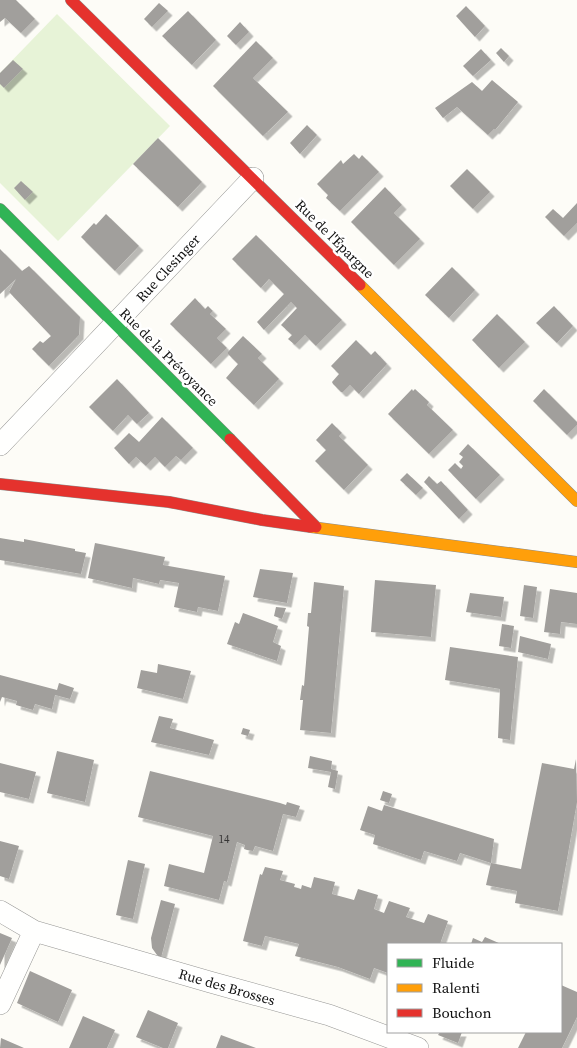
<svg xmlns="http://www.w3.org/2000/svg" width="577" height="1048" viewBox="0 0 577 1048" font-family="'Source Serif 4',serif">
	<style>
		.green { fill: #e7f3d7 }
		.building { fill: #a19f9c; filter: url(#shadow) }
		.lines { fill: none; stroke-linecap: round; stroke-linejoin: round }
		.street-casing { stroke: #979795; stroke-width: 22 }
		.fast-casing { stroke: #8e8d8b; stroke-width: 12 }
		.slow-casing { stroke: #8e8d8b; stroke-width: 12 }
		.jam-casing { stroke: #8e8d8b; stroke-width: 12 }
		.street { stroke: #fffffe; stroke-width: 21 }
		.fast { stroke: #30b455; stroke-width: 11 }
		.slow { stroke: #ff9f0a; stroke-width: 11 }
		.jam { stroke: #e5322d; stroke-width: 11 }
		.labels { text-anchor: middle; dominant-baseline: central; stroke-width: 5; stroke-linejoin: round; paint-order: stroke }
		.number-label { font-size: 11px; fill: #353434 }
		.street-label { font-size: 14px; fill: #111; stroke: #fff }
	</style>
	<defs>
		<filter id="shadow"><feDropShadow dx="4.5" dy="4.5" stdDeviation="0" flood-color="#0004"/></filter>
	</defs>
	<rect width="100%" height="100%" fill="#fdfcf7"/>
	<path class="green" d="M57 14 170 126 58 241 0 183V73Z"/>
	<path class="building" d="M0 0H16L35 19 21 33 5 18 0 22Z
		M159 3 168 11 152 27 144 19Z
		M466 6 485 26 475 37 456 16Z
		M188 11 216 40 192 65 162 36Z
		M240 22 249 32 236 45 227 36Z
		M256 41 273 58 253 78 288 112 263 136 213 86Z
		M501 48 509 56 504 62 496 53Z
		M481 49 491 60 473 76 463 66Z
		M13 60 23 69 4 88 0 84V73Z
		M492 80 518 102 495 130 494 129 488 135 457 107 443 118 435 108 472 82 482 91Z
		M307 125 317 135 300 154 290 143Z
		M158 138 202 182 178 207 133 164Z
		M354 154 359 159 362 155 379 172 340 211 326 198 328 195 317 184 341 160 343 164Z
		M467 169 490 192 473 209 450 186Z
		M21 181 33 192 25 200 14 188Z
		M385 187 402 205 394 213 420 239 394 265 351 222Z
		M577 203V223L564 236 545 217 553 209 563 218Z
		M106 214 139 246 115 271 81 237 94 223 96 225Z
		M256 235 342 320 316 346 305 335 295 345 288 339 292 335 281 325 297 308 291 302 264 330 257 322 284 294 269 279 261 288 232 259Z
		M0 249 22 271 29 266 80 317 79 335 49 366 32 349 40 341 43 343 51 336 9 292 16 279 0 294Z
		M452 267 475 290 449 318 425 295Z
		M195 298 205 309 208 306 213 311 210 314 226 329 217 338 227 348 211 364 170 324Z
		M554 306 573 326 557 343 536 323Z
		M497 314 525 342 499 368 472 340Z
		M243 336 262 354 258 358 279 379 254 405 226 378 238 364 227 353Z
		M356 340 371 355 375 351 387 364 359 394 350 385 343 392H341L333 384 332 382 339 374 331 366Z
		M117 379 149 413 137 424 128 415 113 431 89 407Z
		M412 389 413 391 415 389 429 402 427 405 453 430 429 454 388 414Z
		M544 389 577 422V425L567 435 533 401Z
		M162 417 193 448 181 460 176 456 165 467 155 457 146 466 136 457 129 464 114 448 129 433 139 442Z
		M332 423 342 433 339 436 368 465 344 490 315 461 326 450 316 440Z
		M468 444 500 475 476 499 448 470 455 463 461 469 463 466 459 462 463 457 459 454Z
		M407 473 423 488 416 495 400 480Z
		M429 476 437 484 441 481 468 510 459 519 424 482Z
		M0 538 24 542V539L75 549V551L86 553 81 574 0 560Z
		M95 543 165 557 163 565 225 576 218 611 198 607 197 612 174 607 179 583 160 580 159 584 133 578 132 588 88 578Z
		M260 569 293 573 287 603 253 597Z
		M375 580 436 585 431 637 371 632Z
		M314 582 344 586 331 733 300 730 303 700H300L302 685 304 686 309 627 307 626 308 613H311Z
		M524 585 537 587 533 618 520 616Z
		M550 589 577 593V624L561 622 560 634 544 632Z
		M470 593 504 597 501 617 466 612Z
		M276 607 286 608 282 619 274 616Z
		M243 613 278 626 273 642 281 646 277 661 227 644 235 622 239 624Z
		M502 624 514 626 511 648 499 646Z
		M520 636 551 644 548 659 518 652Z
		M450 647 518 657 510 740 498 738 500 689 445 680Z
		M158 664 191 671 183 699 137 688 141 670 157 673Z
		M0 675 57 690 59 683 74 688 70 699 55 695 52 709 35 704 33 710 16 705 17 701 2 697 0 702Z
		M159 716 173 719 170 728 214 740 209 755 151 742Z
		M243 728 250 730 248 736 241 734Z
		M57 751 94 760 85 802 47 793Z
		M310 756 332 761 331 769 338 771 335 789 328 787 331 772 308 768Z
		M576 759 577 802 558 911 515 903 517 891 486 885 491 863 521 869 542 763 574 769Z
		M0 763 36 772 29 799 0 792Z
		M150 771 280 803 286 805 287 802 300 806 296 817 283 814 273 851 255 846 253 851 247 850 244 849 245 845 237 842 227 882 224 881 219 900 164 886 169 864 204 873 213 836 138 817Z
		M383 791 392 794 389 803 380 800Z
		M384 805 494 839 491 863 460 853 457 861 424 851 421 860 373 844 375 835 360 830 368 806 382 811Z
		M0 841 19 846 9 879 0 876Z
		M128 860 145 864 133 919 116 915Z
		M265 867 283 871 280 880 295 884 294 887 301 889 302 885 311 888 314 877 335 882 332 894 354 900 358 889 378 895 374 909 384 913 389 901 410 908 406 917 424 923 428 914 448 921 440 944H388V973L374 968 370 979 338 967 295 956 299 944 265 936 262 946 243 941 260 874 262 875Z
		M161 900 175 904 161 958 157 955 152 948 151 938Z
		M0 933 12 938 0 965Z
		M485 937 501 944H471L473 938 482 942Z
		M30 971 72 990 58 1022 17 1003Z
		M561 985 577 992V1017L562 1048H518L526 1032H561Z
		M148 1010 178 1023 168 1048H163L136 1037Z
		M83 1016 115 1030 107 1048H69Z
		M440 1032H462L458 1043 438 1035Z
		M221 1035 256 1048H216Z
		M1 1038 24 1048H0Z"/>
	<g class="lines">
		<g class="street-casing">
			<path id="street" d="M0 445 253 178
				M0 911 34 931 210 982 329 1015 418 1048
				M0 1004 34 931"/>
		</g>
		<g class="fast-casing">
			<path id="fast" d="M0 209 230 439"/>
		</g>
		<g class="slow-casing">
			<path id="slow" d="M360 285 577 501
				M311 527 577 562"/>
		</g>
		<g class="jam-casing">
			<path id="jam" d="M71 0 360 285
				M230 439 316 527
				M0 484 169 502 262 520 311 527"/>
		</g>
		<use href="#street" class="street"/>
		<use href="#fast" class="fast"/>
		<use href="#slow" class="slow"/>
		<use href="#jam" class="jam"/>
	</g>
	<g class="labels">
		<g class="number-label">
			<text x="224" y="839">14</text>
		</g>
		<g class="street-label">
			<text transform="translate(335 239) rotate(45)">Rue de l'Épargne</text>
			<text transform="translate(168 268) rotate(-47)">Rue Clesinger</text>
			<text transform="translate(169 357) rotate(45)">Rue de la Prévoyance</text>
			<text transform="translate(227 987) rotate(16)">Rue des Brosses</text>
		</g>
	</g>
	<rect x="387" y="943" width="175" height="90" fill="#ffffff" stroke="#a0a0a0"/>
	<rect x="397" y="959" width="25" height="8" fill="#30b455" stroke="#a0a0a0"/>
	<text x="432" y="968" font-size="15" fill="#111111">Fluide</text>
	<rect x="397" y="984" width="25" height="8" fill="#ff9f0a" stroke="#a0a0a0"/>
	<text x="432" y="993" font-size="15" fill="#111111">Ralenti</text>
	<rect x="397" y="1009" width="25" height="8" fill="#e5322d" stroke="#a0a0a0"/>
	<text x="432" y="1018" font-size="15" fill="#111111">Bouchon</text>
</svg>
